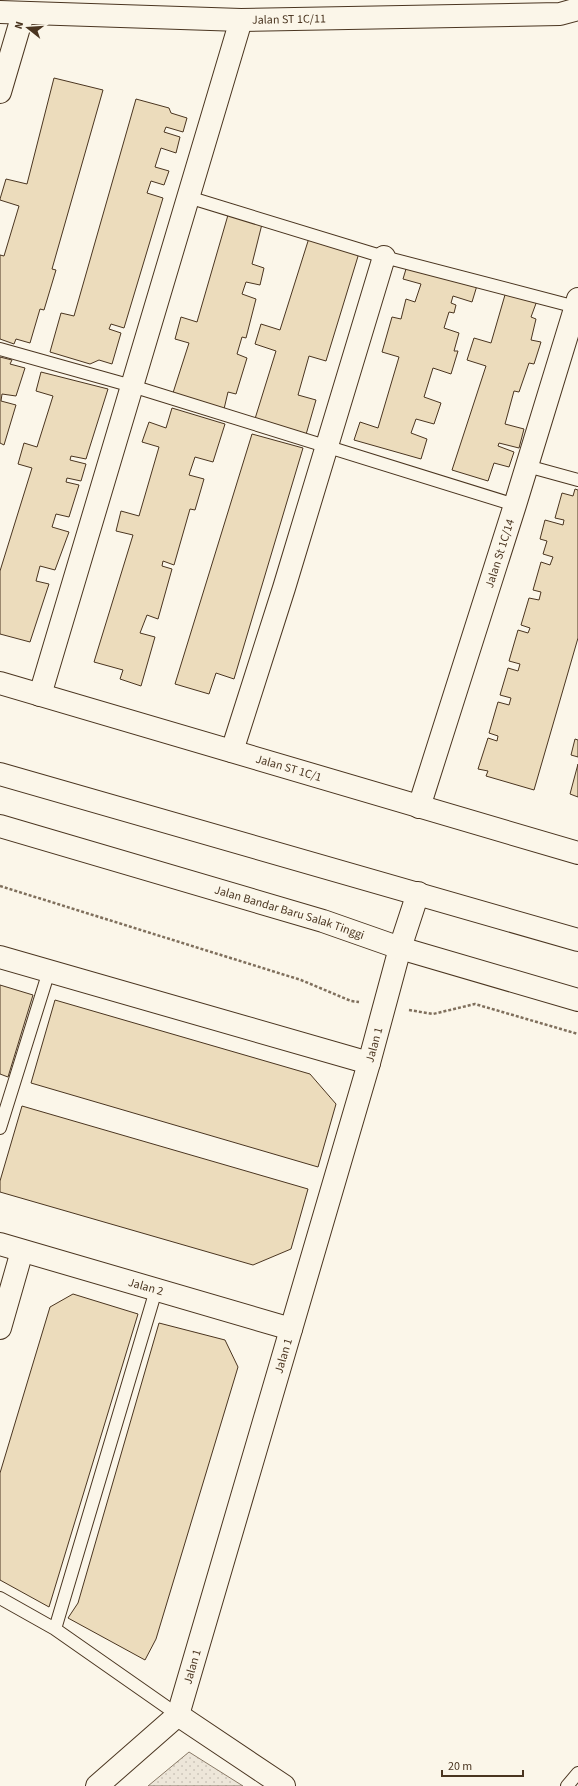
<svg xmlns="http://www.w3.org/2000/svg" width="578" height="1786" viewBox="0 0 578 1786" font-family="'Source Sans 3',sans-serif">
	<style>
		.grass { fill: url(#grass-dots); stroke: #887966 }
		.building { fill: #ecdcbc; stroke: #4a3520 }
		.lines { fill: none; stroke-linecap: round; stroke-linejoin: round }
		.service-casing { stroke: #4a3520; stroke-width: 14 }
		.minor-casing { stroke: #4a3520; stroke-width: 24 }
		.secondary-casing { stroke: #4a3520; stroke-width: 24 }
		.path { stroke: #7f6f5c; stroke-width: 2.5; stroke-dasharray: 3 2; stroke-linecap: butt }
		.service { stroke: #fbf6e9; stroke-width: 12 }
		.minor { stroke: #fbf6e9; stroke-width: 22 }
		.secondary { stroke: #fbf6e9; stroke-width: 22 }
		.labels { text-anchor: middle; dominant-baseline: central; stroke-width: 3; stroke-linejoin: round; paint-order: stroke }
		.street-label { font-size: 12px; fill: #4a3520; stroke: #fbf6e9 }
	</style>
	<defs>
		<pattern id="grass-dots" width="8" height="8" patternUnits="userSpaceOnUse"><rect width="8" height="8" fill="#ede6d9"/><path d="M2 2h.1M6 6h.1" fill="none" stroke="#cdc6ba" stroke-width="1.8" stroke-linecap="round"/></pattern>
	</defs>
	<rect width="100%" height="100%" fill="#fbf6e9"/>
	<path class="grass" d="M189 1752 243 1786H148Z"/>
	<path class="building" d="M54 78 103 90 52 269 56 270 44 310 40 309 30 343 16 339 14 344 0 339V255L4 256 19 206 0 200V199L6 179 27 184Z
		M136 99 169 108 171 113 187 118 183 132 166 127 164 132 180 137 176 153 161 148 155 167 169 171 164 185 151 181 147 193 163 198 124 328 111 324 109 329 121 333 112 364 99 360 90 364 50 352 61 313 74 316Z
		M228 215 262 224 252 264 264 268 260 285 246 282 242 294 256 299 246 338 242 337 237 354 247 358 236 394 228 392 224 409 172 396 189 343 175 339 181 317 197 322Z
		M309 238 359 253 326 361 309 356 298 395 316 400 305 438 254 422 276 351 255 344 261 324 280 330Z
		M409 259 479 279 472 302 453 296 451 303 456 305 454 313 449 312 444 328 459 333 454 351H458L451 374 433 368 424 397 441 403 434 424 416 419 411 433 427 439 421 459 354 440 360 422 378 428 399 357 382 352 392 317 401 319 406 299 415 302 421 284 403 279Z
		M507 288 538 298 531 317 536 319 531 340 541 342 534 364 529 363 519 392 514 391 505 424 524 429 519 448 499 443 498 446 514 452 509 467 494 463 488 481 452 470 486 366 467 360 474 338 491 343Z
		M0 357 12 360 10 364 25 368 16 396 2 394 1 401 16 405 4 445 0 443Z
		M41 372 108 389 86 459 71 456 70 460 86 464 81 481 67 478 66 482 79 485 69 517 56 514 52 527 69 532 55 570 40 566 36 581 49 584 30 642 0 634V571L32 468 18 464 24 443 37 447 53 396 36 391Z
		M172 408 225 424 213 462 195 457 189 475 204 479 195 510 190 509 174 565 163 561 162 566 172 569 158 619 147 615 140 633 155 637 141 686 120 679 123 670 94 662 133 535 116 531 121 511 139 516 159 447 142 442 149 422 166 428Z
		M252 434 303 448 234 679 216 673 209 694 175 684Z
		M575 489 578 490V638L534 790 486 776 488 771 478 769 488 738 497 741 498 736 489 733 498 702 509 705 511 698 500 695 508 668 518 671 520 664 509 661 518 630 528 633 530 628 521 625 529 598 539 600 541 592 533 590 541 562 550 565 553 557 543 554 547 541 540 539 545 520 563 525 564 520 555 518 562 493 573 496Z
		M575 739 578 740V757L571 755Z
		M578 764V797L570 794Z
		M0 985 33 995 8 1077 0 1074Z
		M55 1000 310 1074 336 1104 318 1167 31 1083Z
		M22 1106 308 1189 291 1249 253 1265 0 1192V1181Z
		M73 1294 138 1314 49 1607 0 1580V1473L50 1307Z
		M159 1323 225 1340 238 1367 156 1639 145 1660 68 1618 78 1603Z"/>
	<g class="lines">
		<g class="service-casing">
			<path id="service" d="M188 197 384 257 576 307
				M0 349 132 386 515 505
				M527 466 578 480
				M0 1128 49 971
				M0 1598 55 1629 178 1715
				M55 1629 156 1290
				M567 1786 578 1773"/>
		</g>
		<g class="minor-casing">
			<g id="minor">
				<path id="s1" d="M0 12 241 20 560 14 578 9"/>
				<path d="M0 92 23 14"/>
				<path id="s2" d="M0 683 578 853"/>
				<path d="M40 695 241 20"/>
				<path d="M232 751 284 588 384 257"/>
				<path id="s3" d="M419 807 515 505 578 299"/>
				<path d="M0 957 369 1063"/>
				<path id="s4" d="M0 1244 291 1329"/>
				<path d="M0 1328 22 1251"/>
				<path d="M178 1715 284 1786"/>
				<path id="s5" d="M97 1786 178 1715 369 1063 400 948 418 893"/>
			</g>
		</g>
		<g class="secondary-casing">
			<g id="secondary">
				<path d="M0 774 578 940"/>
				<path id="s6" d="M0 826 323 921 400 948 578 1000"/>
			</g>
		</g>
		<path class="path" d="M0 886 301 980 351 1001 359 1002
			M409 1010 433 1014 475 1004 578 1034"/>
		<use href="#service" class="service"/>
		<use href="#minor" class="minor"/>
		<use href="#secondary" class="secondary"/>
	</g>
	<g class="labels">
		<g class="street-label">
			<text stroke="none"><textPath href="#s1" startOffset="289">Jalan ST 1C/11</textPath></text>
			<text stroke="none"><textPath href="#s3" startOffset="266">Jalan St 1C/14</textPath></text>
			<text stroke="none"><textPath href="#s2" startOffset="301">Jalan ST 1C/1</textPath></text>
			<text stroke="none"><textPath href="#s6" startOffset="302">Jalan Bandar Baru Salak Tinggi</textPath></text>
			<text stroke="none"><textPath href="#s5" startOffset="806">Jalan 1</textPath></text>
			<text stroke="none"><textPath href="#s4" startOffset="152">Jalan 2</textPath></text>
			<text stroke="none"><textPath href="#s5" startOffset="482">Jalan 1</textPath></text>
			<text stroke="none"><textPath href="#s5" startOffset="158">Jalan 1</textPath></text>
		</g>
	</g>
	<g transform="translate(28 28) rotate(287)" stroke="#fbf6e9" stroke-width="3" paint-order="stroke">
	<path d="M0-3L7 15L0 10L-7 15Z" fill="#4a3520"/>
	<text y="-6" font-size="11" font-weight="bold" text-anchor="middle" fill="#4a3520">N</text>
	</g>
	<path d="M442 1770v6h81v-6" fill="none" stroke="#4a3520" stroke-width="2"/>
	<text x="448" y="1770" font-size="12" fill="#4a3520" stroke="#fbf6e9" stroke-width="3" paint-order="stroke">20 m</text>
</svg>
